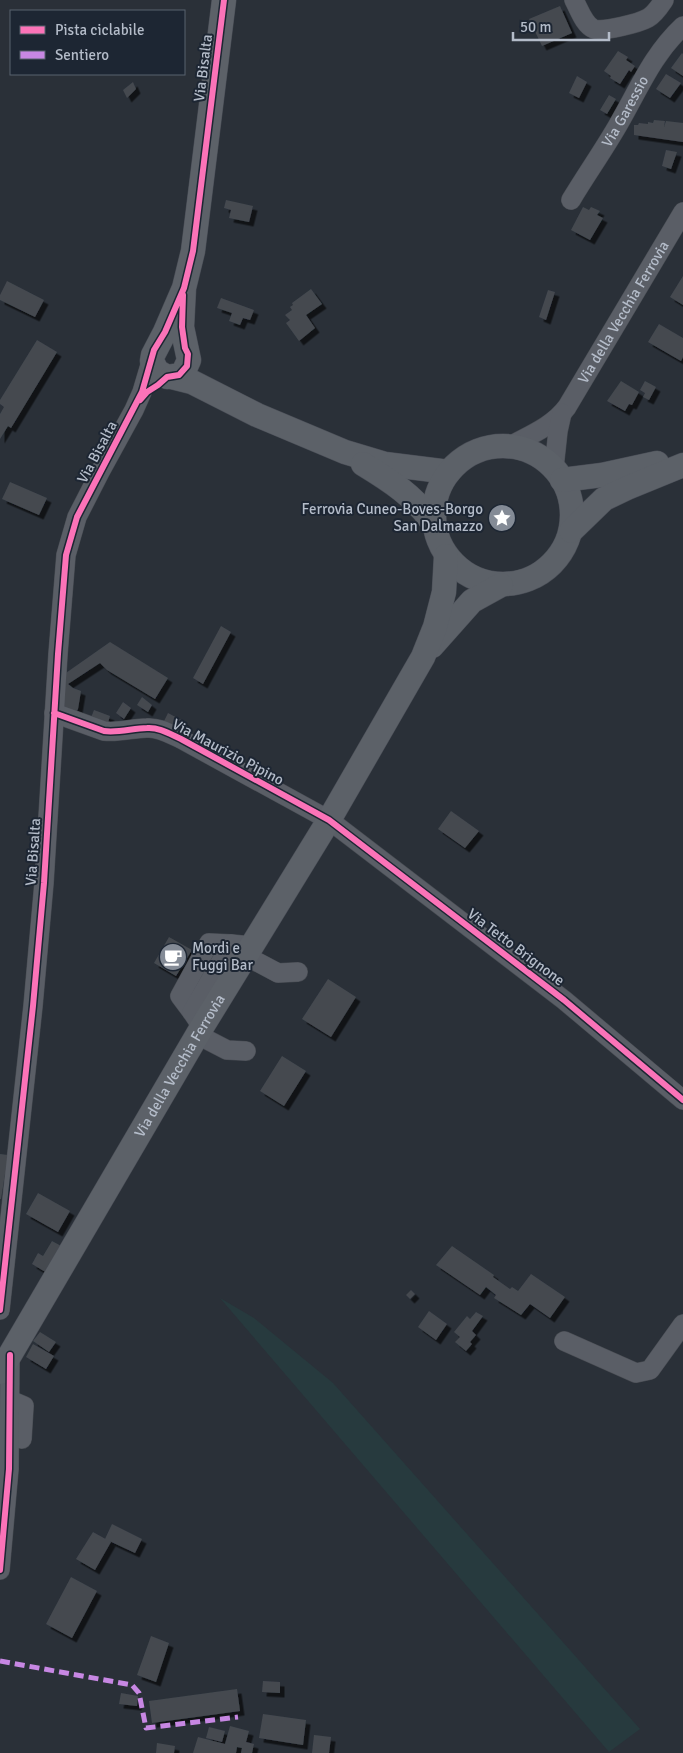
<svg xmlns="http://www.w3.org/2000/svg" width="683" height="1753" viewBox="0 0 683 1753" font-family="Signika,sans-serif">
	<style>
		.green { fill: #273a3e }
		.building { fill: #444950; filter: url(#shadow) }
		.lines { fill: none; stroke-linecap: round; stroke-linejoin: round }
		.minor-casing { stroke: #484c53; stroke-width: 20 }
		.major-casing { stroke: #484c55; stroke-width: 25 }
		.minor { stroke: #5a5e66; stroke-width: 19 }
		.major { stroke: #5c6168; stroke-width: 24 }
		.quiet { stroke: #c787e3; stroke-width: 5; stroke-dasharray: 10 5; stroke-linecap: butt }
		.cycleway-casing { stroke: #1d2633; stroke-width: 9 }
		.cycleway { stroke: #fb73b8; stroke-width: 6 }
		.labels { text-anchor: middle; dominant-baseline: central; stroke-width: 4; stroke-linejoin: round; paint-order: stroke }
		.street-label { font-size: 15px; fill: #b4bcc9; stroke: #1d2633 }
		.poi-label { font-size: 15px; fill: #b4bcc9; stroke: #1d2633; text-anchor: end }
	</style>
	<defs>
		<filter id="shadow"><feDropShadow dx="4.5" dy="4.5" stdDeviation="0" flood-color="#0009"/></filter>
	</defs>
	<rect width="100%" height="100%" fill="#2a3038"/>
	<path class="green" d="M220 1298 254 1318 333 1383 640 1729 609 1752Z"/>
	<path class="building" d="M560 6 572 33 542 46 529 19Z
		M618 51 628 57 626 60 635 66 631 72 629 70 620 84 610 78 611 76 604 71Z
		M682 53 683 54V76L671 68Z
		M666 74 681 83 670 98 656 89Z
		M577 76 587 82 579 98 569 93Z
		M133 82 136 89 127 98 123 90Z
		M609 95 616 99 607 114 600 110Z
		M654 120 665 121 664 127 666 121 683 123V142L634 135V125H638L639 123 648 124V122L653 123Z
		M666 150 677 152 671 169 662 166Z
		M226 200 253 206 249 222 229 218 231 210 224 208Z
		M583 207 589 210 591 207 600 211 597 215 603 218 590 240 571 230Z
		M683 276V305L670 297Z
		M7 281 44 300 35 317 0 300V295Z
		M311 289 322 304 306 315 315 328 299 341 286 323 290 320 285 315 292 310 290 307 293 305 292 303Z
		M548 290 555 292 546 320 539 317Z
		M221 298 254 310 250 320 243 318 240 325 229 321 232 313 217 308Z
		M659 324 683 338V357L681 361 648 342Z
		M37 340 57 352 11 428 8 426 0 439V414L4 407 0 404V400Z
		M621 381 639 392 632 405 629 404 625 411 607 401Z
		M645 381 656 387 649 400 643 397 645 393 640 390Z
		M10 482 47 498 39 515 2 499Z
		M221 626 231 632 203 684 193 678Z
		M110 642 168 678 155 699 107 670 100 663 68 684 73 688 81 691 78 709 74 716 66 711 61 701 63 675Z
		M142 697 152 705 148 712 137 705Z
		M123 702 131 708 124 719 116 713Z
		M94 710 110 716 107 726 90 720Z
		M168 713 185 722 179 734 162 725Z
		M451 811 479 831 465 848 438 829Z
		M169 937 192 950 176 976 154 963Z
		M328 979 356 997 331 1037 302 1019Z
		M282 1056 306 1071 284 1106 260 1091Z
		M0 1154 8 1155 1 1199H0Z
		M38 1193 70 1211 58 1232 26 1214Z
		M52 1241 63 1247 47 1273 32 1264 38 1253 43 1256Z
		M452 1246 494 1275 493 1277 510 1289 512 1287 518 1291 531 1274 565 1297 550 1318 530 1304 521 1315 494 1298 496 1295 486 1287 480 1295 436 1265Z
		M411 1290 415 1294 410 1299 406 1295Z
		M429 1311 447 1324 436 1340 418 1327Z
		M476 1312 483 1316 472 1331 476 1335 470 1342 472 1344 466 1351 455 1342 460 1337 454 1332 467 1316 470 1319Z
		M40 1332 56 1342 49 1352 33 1341Z
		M33 1344 54 1356 46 1369 26 1357Z
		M112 1524 142 1539 135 1553 105 1539Z
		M93 1532 111 1542 95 1570 76 1559Z
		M71 1577 97 1591 72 1638 46 1624Z
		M151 1636 169 1643 156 1682 137 1675Z
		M263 1681 280 1682V1693L262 1692Z
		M237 1689 240 1711 152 1723 149 1701Z
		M121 1693 138 1696 137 1706 119 1704Z
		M263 1714 306 1720 303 1745 259 1738Z
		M230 1726 249 1731 246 1742 254 1744 252 1753H241L242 1748 237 1747 236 1753H193L198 1737 225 1744Z
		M209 1727 225 1731 222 1742 206 1738Z
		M314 1735 331 1737 329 1753H312Z
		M157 1743 175 1746 174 1753H156Z"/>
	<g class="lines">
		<g class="minor-casing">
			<g id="minor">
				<path d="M574 0C579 9 584 25 594 29 604 32 639 23 648 18 655 14 660 6 664 0"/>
				<path id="s1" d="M571 200C586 175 603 151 618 125 639 89 652 55 683 26"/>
				<path id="s2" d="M510 446C530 435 553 426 567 407L683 212"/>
				<path d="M554 468 558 431 562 413"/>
				<path d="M54 713 104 731C119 733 133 728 147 728 159 727 170 734 181 739L329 820 564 1000 683 1100"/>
				<path d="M246 956 278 973 298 972"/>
				<path d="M192 1012 180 996 209 943 231 944"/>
				<path d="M202 1027 192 1012 231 944 251 946"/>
				<path d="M198 1035 227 1050 246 1051"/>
				<path d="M0 1310 33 1006 44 883 58 654 66 555 77 517 100 472 134 410 142 392 153 355"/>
				<path d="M564 1341 636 1373 650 1370 683 1324"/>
				<path d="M10 1400 24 1406 22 1439"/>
				<path d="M0 1570 9 1469 10 1355"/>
			</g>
		</g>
		<g class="major-casing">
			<g id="major">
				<path d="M184 288 182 327 189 360 184 371 179 375 167 377 157 371 152 361 153 355 165 332 184 288 193 251 224 0"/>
				<path d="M172 377 192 382 257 415 345 452 385 464 449 472"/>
				<circle cx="503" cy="515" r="69"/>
				<path d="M363 464C391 481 414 496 433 523"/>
				<path d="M562 480 602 475 657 463"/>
				<path d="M571 531 604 499 627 488 683 465"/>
				<path d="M432 646 472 601 501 585"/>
				<path id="s3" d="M0 1372 202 1027 329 820 423 657 435 627 444 592 446 556"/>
			</g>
		</g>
		<use href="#minor" class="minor"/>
		<use href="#major" class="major"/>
		<path class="quiet" d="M0 1661 132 1685 139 1693 146 1728 238 1717"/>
		<g class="cycleway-casing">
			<path id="cycleway" d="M140 400 147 392 158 385 167 377 179 375 187 366 188 354 185 348 182 327 183 295
				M54 713 104 731C119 733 133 728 147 728 159 727 170 734 181 739L329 820 564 1000 683 1100
				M0 1310 33 1006 44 883 58 654 66 555 77 517 142 392 154 350 165 332 184 288 193 251 224 0
				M0 1570 9 1469 10 1355"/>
		</g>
		<use href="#cycleway" class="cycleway"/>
	</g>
	<defs>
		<g id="sight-disc" transform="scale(1.4375)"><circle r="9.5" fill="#848b96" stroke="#1d2633"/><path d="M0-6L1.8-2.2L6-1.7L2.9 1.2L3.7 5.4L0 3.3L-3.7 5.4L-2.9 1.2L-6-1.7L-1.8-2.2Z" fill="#fff"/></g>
		<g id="cafe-disc" transform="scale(1.4375)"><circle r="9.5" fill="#848b96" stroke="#1d2633"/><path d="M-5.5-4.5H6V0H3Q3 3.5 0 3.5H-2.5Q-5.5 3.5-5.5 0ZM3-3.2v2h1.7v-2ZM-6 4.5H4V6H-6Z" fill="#fff"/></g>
	</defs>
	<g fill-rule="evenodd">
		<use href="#sight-disc" x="502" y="518"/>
		<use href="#cafe-disc" x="173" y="957"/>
	</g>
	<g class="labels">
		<g class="street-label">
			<text transform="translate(203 68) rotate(-83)">Via Bisalta</text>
			<text stroke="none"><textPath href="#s1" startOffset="104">Via Garessio</textPath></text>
			<text stroke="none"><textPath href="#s2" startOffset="180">Via della Vecchia Ferrovia</textPath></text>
			<text transform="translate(97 452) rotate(-62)">Via Bisalta</text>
			<text transform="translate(228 752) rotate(28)">Via Maurizio Pipino</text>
			<text transform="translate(33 852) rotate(-86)">Via Bisalta</text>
			<text transform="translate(516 947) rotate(37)">Via Tetto Brignone</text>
			<text stroke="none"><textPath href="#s3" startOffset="355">Via della Vecchia Ferrovia</textPath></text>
		</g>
		<g class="poi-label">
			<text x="483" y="509">Ferrovia Cuneo-Boves-Borgo<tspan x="483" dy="17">San Dalmazzo</tspan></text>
			<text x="192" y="948" text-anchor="start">Mordi e<tspan x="192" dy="17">Fuggi Bar</tspan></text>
		</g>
	</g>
	<rect x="10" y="10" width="175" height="65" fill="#1d2633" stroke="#59626f"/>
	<rect x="20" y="26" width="25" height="8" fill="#fb73b8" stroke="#59626f"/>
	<text x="55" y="35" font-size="15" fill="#b4bcc9">Pista ciclabile</text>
	<rect x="20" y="51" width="25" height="8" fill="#c787e3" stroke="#59626f"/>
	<text x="55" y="60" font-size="15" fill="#b4bcc9">Sentiero</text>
	<path d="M513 32v8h96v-8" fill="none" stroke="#b4bcc9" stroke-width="2.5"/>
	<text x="520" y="32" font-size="15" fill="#b4bcc9" stroke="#1d2633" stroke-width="4" paint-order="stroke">50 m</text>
</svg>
